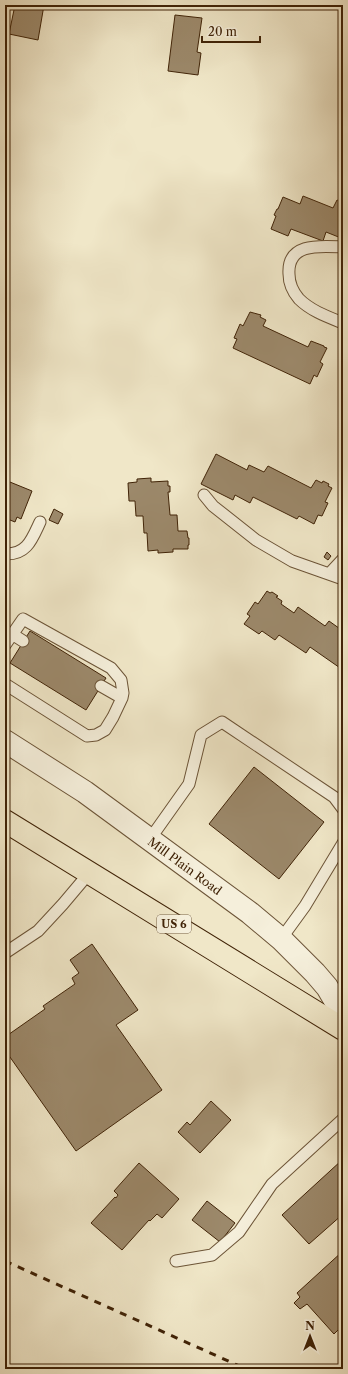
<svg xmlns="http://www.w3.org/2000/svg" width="348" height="1374" viewBox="0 0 348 1374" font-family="'Libre Caslon Text',serif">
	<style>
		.building { fill: #9c896b; stroke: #402307 }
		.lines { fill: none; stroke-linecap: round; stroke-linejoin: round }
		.lane-casing { stroke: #6c5437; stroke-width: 13 }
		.street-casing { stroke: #6c5437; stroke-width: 24 }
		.primary-casing { stroke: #402307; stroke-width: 24 }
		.lane { stroke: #f5efdb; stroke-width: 11 }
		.street { stroke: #f5efdb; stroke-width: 22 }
		.primary { stroke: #f0e7c8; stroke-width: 22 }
		.rail { stroke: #402307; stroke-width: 3; stroke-dasharray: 7 7; stroke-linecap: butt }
		.labels { text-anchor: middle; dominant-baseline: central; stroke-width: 3; stroke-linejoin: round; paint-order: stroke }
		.shield { fill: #f5efdb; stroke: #766047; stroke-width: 1 }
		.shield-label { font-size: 11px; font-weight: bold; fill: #402307 }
		.street-label { font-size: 12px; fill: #402307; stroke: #f5efdb }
	</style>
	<rect width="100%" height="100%" fill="#f0e7c8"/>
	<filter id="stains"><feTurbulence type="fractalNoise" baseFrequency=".005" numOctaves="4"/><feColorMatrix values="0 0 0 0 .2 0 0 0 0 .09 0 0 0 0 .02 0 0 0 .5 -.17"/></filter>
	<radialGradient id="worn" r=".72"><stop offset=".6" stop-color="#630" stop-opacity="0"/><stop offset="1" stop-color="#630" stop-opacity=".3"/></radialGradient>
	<path class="building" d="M15 5H44L38 40 9 34Z
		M175 15 202 18 197 52 201 53 198 75 168 71Z
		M303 196 333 208 337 200 343 202V233L341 238 326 232 323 241 291 229 288 236 271 229 276 216 274 215 277 209H278L283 197 300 204Z
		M250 312 261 315 260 317 266 320 263 326 308 347 311 341 324 346V347L327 348 320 362 323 364 317 377 314 375 310 384 233 348 237 339 234 338 240 324 243 326Z
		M216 454 247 470 249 465 264 472 268 466 311 488 316 480 322 483 323 481 329 484 328 486 332 488 325 502 328 503 322 516 318 515 314 524 299 516 297 519 253 497 250 503 235 495 233 500 201 484Z
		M151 478V482L168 481V486H170V492H168L170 515H177L178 531H187L188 538H189V545H188V549H173V552L158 553V550L148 551 147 533H144L143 516H136L135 501H129L128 483 137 482V479Z
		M5 480 32 491 21 519 17 517 15 522 5 518Z
		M54 509 63 514 58 524 49 520Z
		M327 552 331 556 328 560 324 557Z
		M267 591 270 593 272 592 278 596 276 597 282 601 281 604 294 613 298 607 325 626 329 621 343 631V670L310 647 306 653 279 635 275 640 262 631 259 634 244 624 250 616 247 614 255 602 258 604Z
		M30 631 106 678 86 710 10 663Z
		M254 767 324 822 279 879 209 824Z
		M92 944 138 1010 116 1025 162 1090 76 1151 5 1050V1037L45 1009 43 1006 75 984 72 978 79 973 70 960Z
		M211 1101 231 1120 200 1153 178 1132 187 1122 190 1125Z
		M342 1160 343 1214 309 1244 282 1215Z
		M139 1163 179 1199 162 1218 157 1214 150 1221 149 1220 122 1250 91 1223 115 1197 116 1198 118 1195 114 1191Z
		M207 1201 235 1223 220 1242 192 1220Z
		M343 1251V1325L334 1334 307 1304 300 1309 294 1303 300 1297 297 1293Z"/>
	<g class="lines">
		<g class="lane-casing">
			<path id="lane" d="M343 247C321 246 287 242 289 274 289 283 293 292 299 299 311 311 328 317 343 323
				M204 495 213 506 256 540 292 561 343 579
				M5 554C27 555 32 539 40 522
				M329 574 343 559
				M12 634 23 641
				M5 645 23 619 111 668 121 680 123 693 122 698 113 717 105 730 96 735 87 736 5 684
				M101 686 122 698
				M150 839 189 784 201 735 222 722 334 797 343 809
				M281 939 305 906 343 843
				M5 953 38 931 63 904 90 872
				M176 1261 212 1255 239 1232 272 1184 343 1119"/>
		</g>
		<g class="street-casing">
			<g id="street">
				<path id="s1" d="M5 741 85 792 250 913 281 939 315 973 327 987 343 1014"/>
			</g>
		</g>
		<g class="primary-casing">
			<path id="primary" d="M5 821 343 1029"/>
		</g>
		<use href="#lane" class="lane"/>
		<use href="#street" class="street"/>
		<use href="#primary" class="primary"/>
		<path class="rail" d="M5 1261 246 1369"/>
	</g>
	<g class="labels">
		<rect class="shield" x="157" y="915" width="34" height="18" rx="3"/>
		<g class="shield-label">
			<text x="174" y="924">US 6</text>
		</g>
		<g class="street-label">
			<text stroke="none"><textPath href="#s1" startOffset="219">Mill Plain Road</textPath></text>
		</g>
	</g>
	<rect width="348" height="1374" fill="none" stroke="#f0e7c8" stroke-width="20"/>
	<rect x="6" y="6" width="336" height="1362" fill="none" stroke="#402307" stroke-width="2"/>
	<rect x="10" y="10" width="328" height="1354" fill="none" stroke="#402307"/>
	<g transform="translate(310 1336)" stroke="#f5efdb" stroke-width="3" paint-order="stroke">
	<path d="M0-3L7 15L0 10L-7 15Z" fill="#402307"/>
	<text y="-6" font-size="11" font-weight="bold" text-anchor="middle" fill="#402307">N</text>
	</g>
	<path d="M202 36v6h58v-6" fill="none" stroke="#402307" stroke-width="2"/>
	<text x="208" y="36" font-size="12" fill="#402307" stroke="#f5efdb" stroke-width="3" paint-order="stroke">20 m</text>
	<rect width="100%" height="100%" filter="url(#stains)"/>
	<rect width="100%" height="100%" fill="url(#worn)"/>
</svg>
